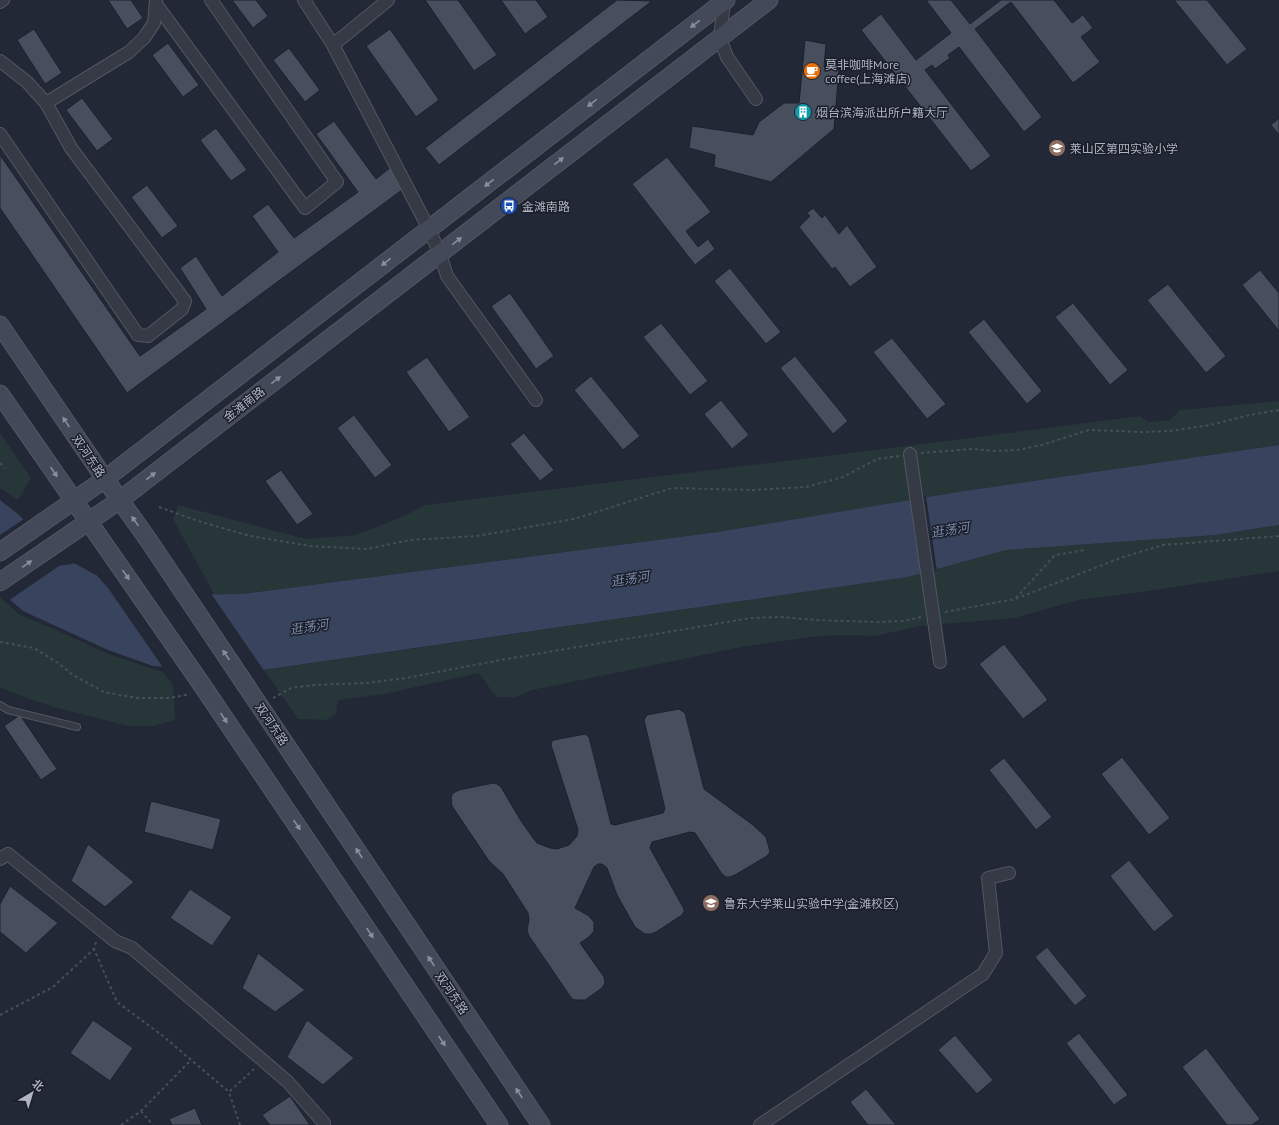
<svg xmlns="http://www.w3.org/2000/svg" width="1279" height="1125" viewBox="0 0 1279 1125" font-family="'PT Sans','Noto Sans SC',sans-serif">
	<style>
		.green { fill: #263639 }
		.water { fill: #38445d }
		.pier { fill: #222835 }
		.building { fill: #474e5d; stroke: #1c212c }
		.lines { fill: none; stroke-linecap: round; stroke-linejoin: round }
		.lane-casing { stroke: #525763; stroke-width: 8 }
		.street-casing { stroke: #525763; stroke-width: 14 }
		.secondary-casing { stroke: #525763; stroke-width: 19 }
		.path { stroke: #435155; stroke-width: 2; stroke-dasharray: 3 3; stroke-linecap: butt }
		.lane { stroke: #353a45; stroke-width: 6 }
		.street { stroke: #353a45; stroke-width: 12 }
		.secondary { stroke: #434958; stroke-width: 17 }
		.oneway { fill: #898f9d }
		.labels { text-anchor: middle; dominant-baseline: central; stroke-width: 3; stroke-linejoin: round; paint-order: stroke }
		.poi-label { font-size: 12px; fill: #afb4c2; stroke: #1a1f2a; text-anchor: start }
		.street-label { font-size: 12px; fill: #afb4c2; stroke: #1a1f2a }
		.water-label { font-size: 13px; font-style: italic; fill: #7a89a8; stroke: #1a1f2a }
	</style>
	<rect width="100%" height="100%" fill="#222835"/>
	<path class="green" d="M1279 401V445L958 492 718 532 243 594H214L173 519 178 505 306 539 356 535 402 517 425 505 891 448 1140 416 1148 422 1170 420 1180 410Z
		M0 433 31 478 18 500 0 488Z
		M1279 525V571L1142 592 1078 600 1014 618 920 626 875 636 848 635 818 636 742 647 532 690 515 697H496L479 673 384 694 338 700 336 714 326 720 298 719 264 670 908 577 1006 550 1215 535Z
		M0 597 20 615 54 629 108 654 163 672 173 685 175 720 153 726H128L54 707 23 697 0 687Z"/>
	<path class="water" d="M1279 445V525L1215 535 1006 550 908 577 241 673 153 666 108 650 23 611 0 591V500L19 515 53 550 67 559 92 573 129 589 162 595 243 594 718 532 958 492Z"/>
	<path class="pier" d="M926 496 937 571 922 576 910 498Z
		M24 519 55 548 77 563 86 567 77 563 59 566 8 601 0 593V535Z
		M93 571 129 587 162 593 210 592 265 672 240 675 164 669 108 588Z"/>
	<path class="building" d="M108 0H131L143 18 127 29Z
		M232 0H256L268 16 253 28Z
		M425 0H458L497 55 474 71Z
		M501 0H536L548 17 525 34Z
		M617 0 652 1 439 165 425 148Z
		M926 0H951L970 24 1001 0H1054L1072 23 1083 15 1093 28 1081 37 1100 62 1073 83 1011 2 975 29 1042 117 1024 132 959 47 948 55 950 58 935 69 932 65 925 70 991 156 971 171 861 30 881 14 916 60 951 33Z
		M1174 0H1207L1247 49 1227 65Z
		M34 29 62 73 45 84 17 40Z
		M390 29 439 100 416 117 366 46Z
		M805 40 826 44 824 67 839 69 834 129 771 182 714 167 715 155 689 148 692 126 753 135 759 122 784 103H799Z
		M168 43 199 85 183 97 152 55Z
		M289 48 320 90 305 102 273 60Z
		M82 98 113 139 97 151 66 110Z
		M1279 118V135L1271 125Z
		M334 121 376 179 391 167 406 187 127 393 0 208V155L140 356 206 309 180 268 196 256 222 296 278 252 252 216 268 204 294 238 358 192 316 134Z
		M216 128 247 170 231 181 200 140Z
		M667 157 711 212 686 231 698 247 708 239 715 249 695 265 632 184Z
		M147 185 178 226 162 238 131 197Z
		M813 208 822 218 825 215 839 234 847 225 877 267 850 287 835 267 832 269 799 227 810 216 807 213Z
		M730 268 781 332 766 344 714 281Z
		M1260 270 1279 293V331L1242 285Z
		M1168 284 1226 356 1206 373 1147 300Z
		M510 293 554 356 536 369 491 306Z
		M1073 303 1128 370 1110 385 1055 317Z
		M984 319 1042 391 1027 404 968 332Z
		M661 323 708 381 690 395 643 337Z
		M892 338 946 404 927 419 873 352Z
		M795 356 848 421 833 434 780 368Z
		M427 357 470 417 449 432 406 372Z
		M591 376 640 436 623 450 574 390Z
		M721 400 749 435 732 449 704 414Z
		M354 415 392 465 375 478 337 428Z
		M524 433 554 470 540 481 510 444Z
		M281 470 313 514 297 525 265 481Z
		M1004 644 1048 700 1023 719 979 664Z
		M679 709 685 713 704 789 753 825 766 837 770 852 767 856 735 875 730 877H726L722 874 695 833 690 832 652 842 650 848 684 909V912L682 915 656 932 651 934H645L635 927 617 895 607 868 602 864H598L594 867 575 908 589 916 594 922V931L589 937 580 943 604 977 605 983 602 988 585 1000H575L572 999 529 936 527 930 529 920 528 913 503 874 489 861 452 806 451 797 453 793 459 790 493 783 497 784 501 787 521 821 533 838 537 843 550 848 557 849 569 845 577 836 578 830 551 745 552 741 554 740 585 734 589 737 611 824 615 825 663 813 665 809 644 720 647 715Z
		M20 715 57 769 41 780 4 726Z
		M1122 757 1170 818 1149 835 1101 774Z
		M1004 758 1052 817 1036 830 989 770Z
		M151 801 221 819 213 850 144 832Z
		M88 844 134 882 105 907 71 881Z
		M1129 860 1174 916 1154 932 1110 876Z
		M10 886 58 923 26 953 0 932V904Z
		M190 889 232 917 212 946 170 918Z
		M1047 947 1087 996 1075 1006 1035 957Z
		M258 953 305 990 275 1012 242 988Z
		M93 1020 133 1048 110 1081 70 1053Z
		M307 1020 354 1058 323 1085 287 1057Z
		M1079 1033 1128 1095 1114 1105 1066 1043Z
		M955 1035 993 1080 977 1094 938 1050Z
		M1206 1048 1260 1119 1252 1125H1227L1182 1067Z
		M866 1089 896 1125H868L850 1102Z
		M290 1096 310 1125H270L262 1115Z
		M195 1108 202 1125H172L169 1119Z"/>
	<g class="lines">
		<g class="lane-casing">
			<path id="lane" d="M0 705 8 710 77 727"/>
		</g>
		<g class="street-casing">
			<path id="street" d="M304 0 333 45 429 229 440 254 447 276 536 400
				M722 0 724 2 720 38 727 57 756 99
				M0 2 3 0
				M156 4 305 208 337 182 211 0
				M333 45 388 0
				M0 61 27 82 46 103 71 148 185 301 182 309 148 336 138 335 0 134
				M46 103 129 52 144 38 154 23 156 1
				M910 454 940 662
				M0 859 8 854 115 941 132 948 288 1082 324 1123V1125
				M760 1125 983 974 996 953 988 878 1009 873"/>
		</g>
		<g class="secondary-casing">
			<path id="secondary" d="M0 325 105 479 149 541 541 1125
				M0 394 202 685 499 1125
				M0 552 105 479 726 0
				M0 582 120 500 769 0"/>
		</g>
		<path class="path" d="M921 453 973 449 994 451 1017 450 1042 445 1089 430 1143 432 1170 431 1210 425 1250 415 1279 410
			M0 463 5 468
			M159 507 198 521 250 536 309 546 367 549 410 540 477 536 574 519 672 488 753 490 806 487 843 477 877 459 899 456
			M1016 598 1055 555 1085 550
			M945 612 1015 599 1123 557 1163 545 1279 536
			M0 642 34 648 58 663 73 675 104 692 137 698H170L190 694
			M273 698 291 688 313 685 367 683 406 678 506 659 751 618 781 617 815 620 876 622 904 621 921 617
			M96 942 94 949 117 1002 163 1036 229 1092
			M0 1015 53 987 94 949
			M141 1111 153 1125
			M121 1125 141 1111 191 1060
			M240 1125 229 1092 254 1069"/>
		<use href="#lane" class="lane"/>
		<use href="#street" class="street"/>
		<use href="#secondary" class="secondary"/>
	</g>
	<defs><path id="oneway-solid" d="M-6-.8H1V-3.2L6.5 0L1 3.2V.8H-6Z"/></defs>
	<g class="oneway">
		<use href="#oneway-solid" transform="translate(695 24) rotate(142)"/>
		<use href="#oneway-solid" transform="translate(592 103) rotate(142)"/>
		<use href="#oneway-solid" transform="translate(559 161) rotate(-38)"/>
		<use href="#oneway-solid" transform="translate(489 183) rotate(142)"/>
		<use href="#oneway-solid" transform="translate(457 241) rotate(-38)"/>
		<use href="#oneway-solid" transform="translate(386 262) rotate(142)"/>
		<use href="#oneway-solid" transform="translate(276 380) rotate(-38)"/>
		<use href="#oneway-solid" transform="translate(66 422) rotate(-124)"/>
		<use href="#oneway-solid" transform="translate(54 472) rotate(56)"/>
		<use href="#oneway-solid" transform="translate(151 476) rotate(-38)"/>
		<use href="#oneway-solid" transform="translate(135 521) rotate(-125)"/>
		<use href="#oneway-solid" transform="translate(27 564) rotate(-35)"/>
		<use href="#oneway-solid" transform="translate(126 575) rotate(55)"/>
		<use href="#oneway-solid" transform="translate(226 655) rotate(-124)"/>
		<use href="#oneway-solid" transform="translate(224 718) rotate(56)"/>
		<use href="#oneway-solid" transform="translate(297 825) rotate(56)"/>
		<use href="#oneway-solid" transform="translate(359 853) rotate(-124)"/>
		<use href="#oneway-solid" transform="translate(370 933) rotate(56)"/>
		<use href="#oneway-solid" transform="translate(431 961) rotate(-124)"/>
		<use href="#oneway-solid" transform="translate(442 1041) rotate(56)"/>
		<use href="#oneway-solid" transform="translate(519 1093) rotate(-124)"/>
	</g>
	<defs>
		<g id="cafe-disc" transform="scale(0.9)"><circle r="9.5" fill="#e8710a" stroke="#1a1f2a"/><path d="M-5.5-4.5H6V0H3Q3 3.5 0 3.5H-2.5Q-5.5 3.5-5.5 0ZM3-3.2v2h1.7v-2ZM-6 4.5H4V6H-6Z" fill="#fff"/></g>
		<g id="building-disc" transform="scale(0.9)"><circle r="9.5" fill="#0f9aa8" stroke="#1a1f2a"/><path d="M-4-6H4V6H1V3H-1V6H-4ZM-2.5-4.3h1.7v1.8h-1.7ZM.8-4.3h1.7v1.8H.8ZM-2.5-1h1.7V.8h-1.7ZM.8-1h1.7V.8H.8Z" fill="#fff"/></g>
		<g id="school-disc" transform="scale(0.9)"><circle r="9.5" fill="#8d6e63" stroke="#1a1f2a"/><path d="M0-5L7-2L0 1L-7-2ZM-4 1L0 2.5L4 1V4Q0 6-4 4Z" fill="#fff"/></g>
		<g id="bus-disc" transform="scale(0.9)"><circle r="9.5" fill="#1a4fb4" stroke="#1a1f2a"/><path d="M-5-6H5V4H4V6H2V4H-2V6H-4V4H-5ZM-3.5-4V0h7V-4ZM-3.5 1.2v1.5H-2V1.2ZM2 1.2v1.5H3.5V1.2Z" fill="#fff"/></g>
	</defs>
	<g fill-rule="evenodd">
		<use href="#cafe-disc" x="812" y="71"/>
		<use href="#building-disc" x="803" y="112"/>
		<use href="#school-disc" x="1057" y="148"/>
		<use href="#bus-disc" x="509" y="206"/>
		<use href="#school-disc" x="711" y="903"/>
	</g>
	<g class="labels">
		<g class="poi-label">
			<text x="825" y="64">莫非咖啡More<tspan x="825" dy="14">coffee(上海滩店)</tspan></text>
			<text x="816" y="112">烟台滨海派出所户籍大厅</text>
			<text x="1070" y="148">莱山区第四实验小学</text>
			<text x="522" y="206">金滩南路</text>
			<text x="724" y="903">鲁东大学莱山实验中学(金滩校区)</text>
		</g>
		<g class="street-label">
			<text transform="translate(244 404) rotate(-38)">金滩南路</text>
			<text transform="translate(89 456) rotate(56)">双河东路</text>
			<text transform="translate(272 724) rotate(56)">双河东路</text>
			<text transform="translate(452 993) rotate(56)">双河东路</text>
		</g>
		<g class="water-label">
			<text transform="translate(950 530) rotate(-9)">逛荡河</text>
			<text transform="translate(630 579) rotate(-9)">逛荡河</text>
			<text transform="translate(309 627) rotate(-9)">逛荡河</text>
		</g>
	</g>
	<g transform="translate(32 1093) rotate(38)" stroke="#1a1f2a" stroke-width="3" paint-order="stroke">
	<path d="M0-3L7 15L0 10L-7 15Z" fill="#afb4c2"/>
	<text y="-6" font-size="11" font-weight="bold" text-anchor="middle" fill="#afb4c2">北</text>
	</g>
</svg>
